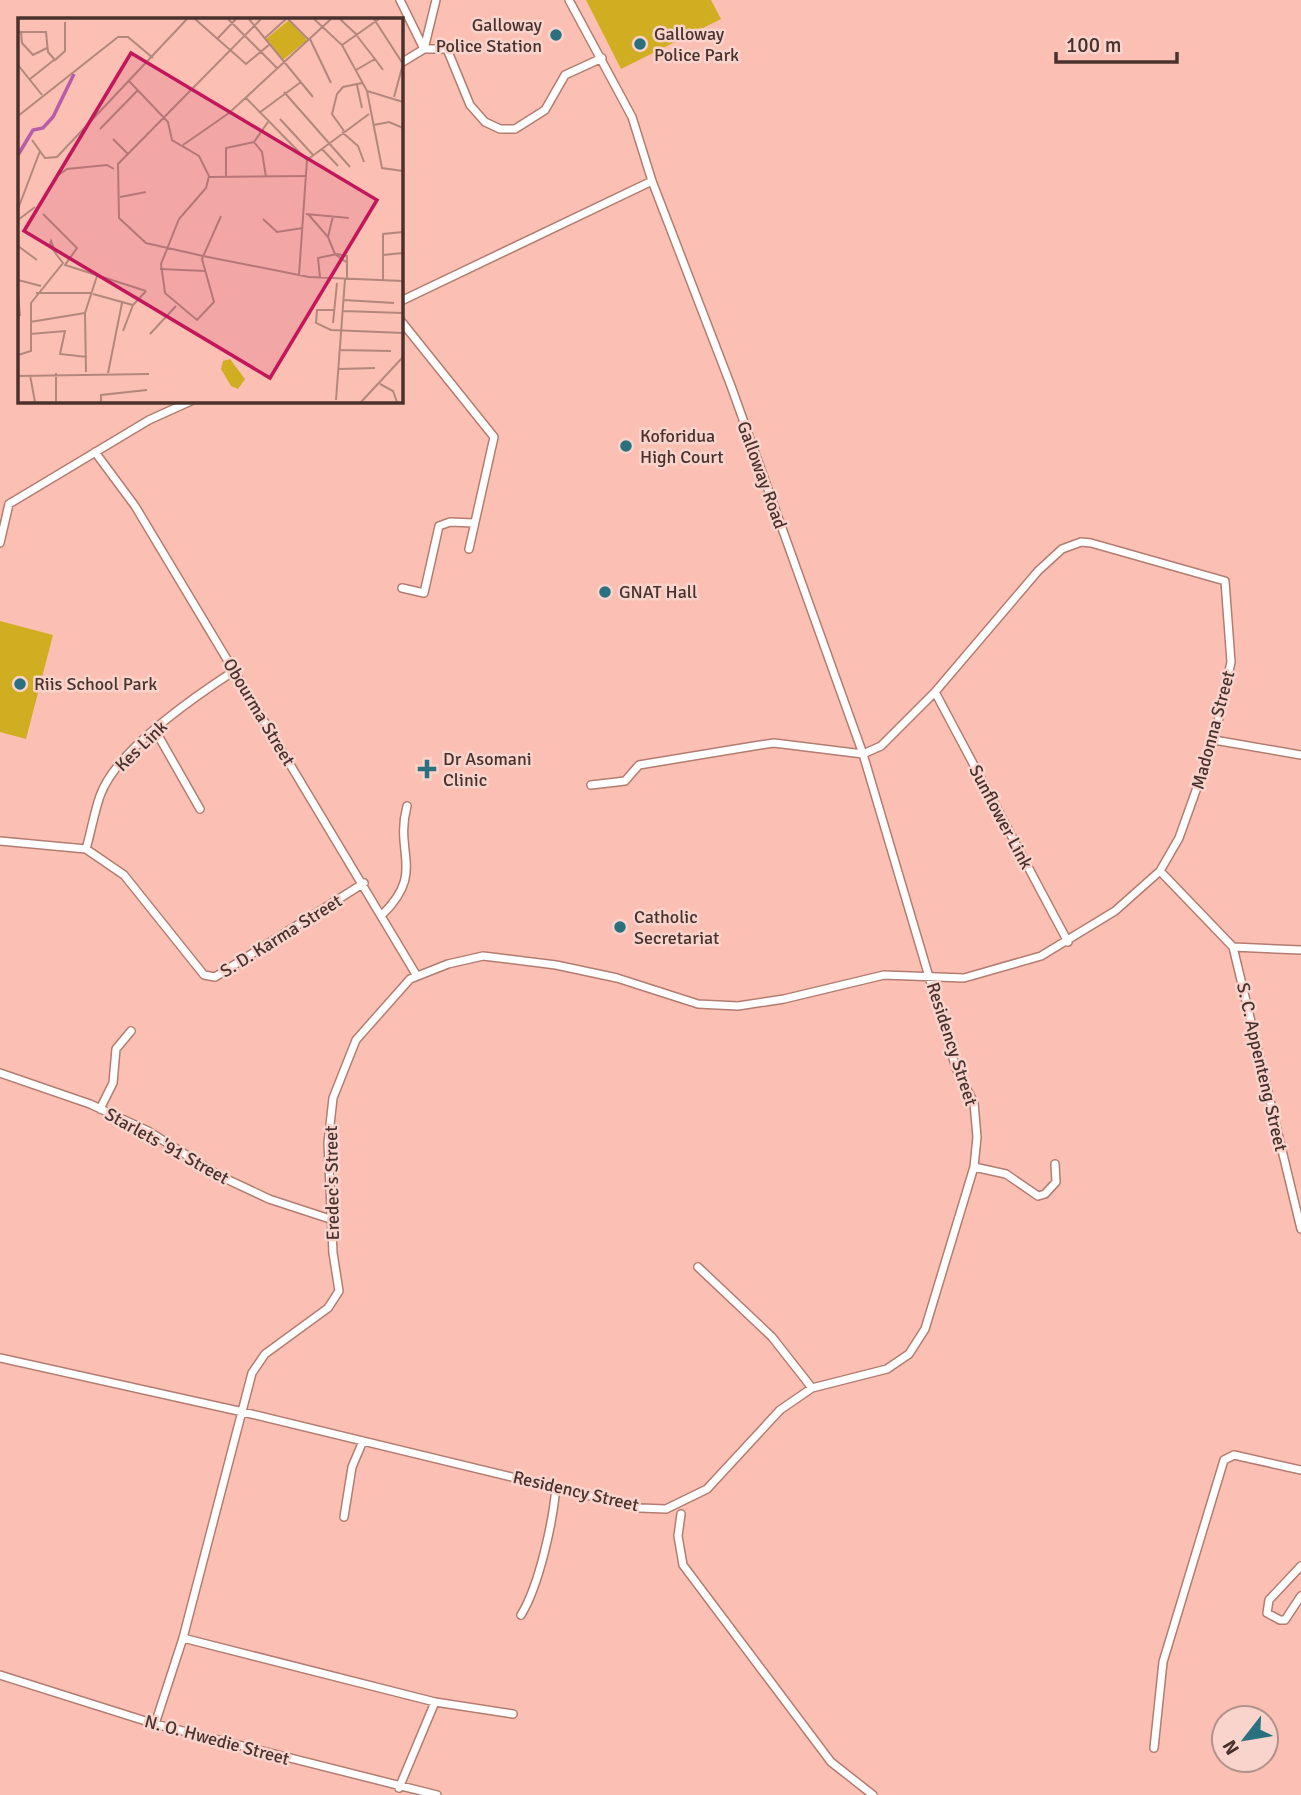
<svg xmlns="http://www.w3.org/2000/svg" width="1301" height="1795" viewBox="0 0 1301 1795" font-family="Signika,sans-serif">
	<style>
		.park { fill: #d1ad22 }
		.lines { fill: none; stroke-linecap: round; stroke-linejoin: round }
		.street-casing { stroke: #b37c70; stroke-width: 10 }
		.street { stroke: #fff; stroke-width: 7 }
		.poi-dot { fill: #2a707e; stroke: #f8d4cc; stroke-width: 2.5 }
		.labels { text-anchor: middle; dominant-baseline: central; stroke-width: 5; stroke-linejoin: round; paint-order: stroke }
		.poi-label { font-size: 18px; fill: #49322d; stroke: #f8d4cc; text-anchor: start }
		.street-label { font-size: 18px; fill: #49322d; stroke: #f8d4cc }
		.inset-river { fill: none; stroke: #b65ca9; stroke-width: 3.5 }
		.inset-road { fill: none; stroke: #b4877d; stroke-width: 2 }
		.view { fill: #c2185b; fill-opacity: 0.15; stroke: #c2185b; stroke-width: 3.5 }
		.inset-edge { fill: none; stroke: #49322d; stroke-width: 3.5 }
	</style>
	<rect width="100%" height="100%" fill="#fbc0b3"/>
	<path class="park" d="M586 0H711L721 19 621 69Z
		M0 621 53 635 26 739 0 732Z"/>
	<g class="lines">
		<g class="street-casing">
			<path id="street" d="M400 0 424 49H447L470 105 485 122 500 129H515L545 110 565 75 602 58
				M401 63 424 49 436 0
				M401 301 652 181
				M401 321 494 437 469 549
				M95 452 135 506 417 976
				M9 504 149 420 191 401
				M0 543 9 504
				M402 588 424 593 439 526 450 522 474 523
				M935 692 1068 942
				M155 730 200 809
				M1214 740 1301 755
				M0 841 86 849 124 875 204 975 215 977 364 883
				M86 849C91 832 94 813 100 796 116 750 194 697 234 671
				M1160 871 1233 947
				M382 915C426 872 394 854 407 806
				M1233 947 1301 1229
				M1233 947 1301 950
				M0 1073 90 1104 148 1131 220 1176 269 1199 333 1220
				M100 1109 113 1083 116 1049 131 1031
				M974 1167 1006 1174 1038 1196 1045 1194 1056 1182 1055 1164
				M698 1267 772 1337 812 1388
				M0 1358 243 1412 640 1508 666 1509 707 1489 780 1410 812 1388 887 1369 909 1354 925 1329 974 1167 977 1137 974 1103 956 1068 863 754 731 386 652 181 632 117 569 0
				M681 1514 678 1536 683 1565 831 1762 873 1795
				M344 1517 352 1467 363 1441
				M1301 1566 1269 1600 1267 1613 1280 1620H1285L1301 1596
				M521 1615C539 1586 553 1522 556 1487
				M183 1638 435 1702 513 1714
				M0 1675 155 1724 437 1795
				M155 1724 183 1638 252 1373 265 1354 328 1308 339 1291 333 1253 328 1143 333 1098 356 1040 410 979 448 964 483 956 556 965 617 978 698 1004 738 1006 784 999 884 975 964 978 1041 956 1115 911 1160 871 1179 838 1214 740 1231 662 1225 581 1091 543 1081 542 1062 549 1038 571 935 692 881 746 863 754 774 743 760 745 639 765 625 781 591 785
				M1154 1748 1163 1662 1224 1460 1234 1455 1301 1470
				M399 1788 435 1702"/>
		</g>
		<use href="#street" class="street"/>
	</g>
	<g class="poi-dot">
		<circle cx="556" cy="35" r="7"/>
		<circle cx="640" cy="44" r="7"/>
		<circle cx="626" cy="446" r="7"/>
		<circle cx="605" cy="592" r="7"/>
		<circle cx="20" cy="684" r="7"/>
		<path d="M423.5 758.5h7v7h7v7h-7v7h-7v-7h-7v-7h7z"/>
		<circle cx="620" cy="927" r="7"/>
	</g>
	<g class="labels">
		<g class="poi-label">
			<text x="542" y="25" text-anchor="end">Galloway<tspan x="542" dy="21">Police Station</tspan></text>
			<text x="654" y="34">Galloway<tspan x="654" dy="21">Police Park</tspan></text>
			<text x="640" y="436">Koforidua<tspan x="640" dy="21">High Court</tspan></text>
			<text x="619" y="592">GNAT Hall</text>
			<text x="34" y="684">Riis School Park</text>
			<text x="443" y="759">Dr Asomani<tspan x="443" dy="21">Clinic</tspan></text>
			<text x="634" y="917">Catholic<tspan x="634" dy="21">Secretariat</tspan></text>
		</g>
		<g class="street-label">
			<text transform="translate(762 475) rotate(70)">Galloway Road</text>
			<text transform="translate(259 712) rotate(59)">Obourma Street</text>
			<text transform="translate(1213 730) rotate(-75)">Madonna Street</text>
			<text transform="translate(141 746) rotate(-44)">Kes Link</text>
			<text transform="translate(1001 817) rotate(62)">Sunflower Link</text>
			<text transform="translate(281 936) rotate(-32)">S. D. Karma Street</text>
			<text transform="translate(952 1044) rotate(72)">Residency Street</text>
			<text transform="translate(1262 1067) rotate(77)">S. C. Appenteng Street</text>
			<text transform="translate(167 1146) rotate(29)">Starlets '91 Street</text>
			<text transform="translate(332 1183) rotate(-91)">Eredec's Street</text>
			<text transform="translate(576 1491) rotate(13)">Residency Street</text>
			<text transform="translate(217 1740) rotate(15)">N. O. Hwedie Street</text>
		</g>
	</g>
	<g transform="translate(18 18)">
		<rect width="385" height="385" fill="#fbc0b3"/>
		<path d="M271 2 289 22 265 42 248 21ZM212 341 227 361 220 371 213 368 203 351 205 343Z" fill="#d1ad22"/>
		<path class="inset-river" d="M0 137 15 112 25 110 35 99 56 56"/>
		<path class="inset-road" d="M177 1 228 46 252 26M210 1 259 50M231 1 295 79M243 1 100 146 101 200 128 225 185 238 291 259 385 263M270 1 291 22M296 1 324 27 349 73 385 84M322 1 339 17M356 1 385 46M0 14H28L30 34 37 42 47 33V4M3 14 4 25 15 37 29 30M339 18 357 41M200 20 218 1M247 20 268 1M292 21 313 65M324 27 361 1M0 47 24 77M338 52 357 41 365 52M12 61 36 42M110 62 150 104 154 122 181 138 191 158 188 170 161 201 143 246 147 275 179 302 196 284 184 241 203 198M339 67 344 90M349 73 364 150 385 153M266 74 332 149M376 79 385 46M228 80 289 142M241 95 283 64M0 98 100 19H110L135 40M262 101 296 138M356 107 371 104 385 110M82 111 120 72M326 113 314 96 319 76 325 69 344 65M324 114 340 128 346 144M95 121 110 136M14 122 27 140 39 139 169 1M236 124 244 134 248 159M165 127 211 95 313 1M304 131 320 148M289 142 351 96M39 158 49 151 89 147 96 151M191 159 289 158M208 159V130L236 124 250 104M102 179 128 174M0 191 22 133M25 196 59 230 47 247 128 273M288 196 331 200M290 196 310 219 317 236 328 244M245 201 259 214 285 210M0 202 17 189M310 219 315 198M0 228 19 242M365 237V216L385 214M142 251 187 253M281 257 289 142M302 259 300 240 319 236 329 238V261M0 262 23 268M365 262V237L385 235M18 275H74M75 276 115 287 128 273M0 277 2 298M326 282 376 285M316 292H299L298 305 313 312 385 315M325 293 385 295M12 304 67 295M315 305 319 265M105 313 115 287M12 316 47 313 42 336 69 339M132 316 158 288M322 332 373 333M0 337 13 333V285L45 245 38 236 32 227 33 223 38 236M321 351 357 350M68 354 67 295 79 258M38 355V384M90 355 104 285M12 357 17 384M0 358 131 356M362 366 375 373 379 384M318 382 327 261M83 384V377L129 372M343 384 385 339"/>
		<path class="view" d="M113 35 359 182 252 360 6 213Z"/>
		<rect width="385" height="385" class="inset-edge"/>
	</g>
	<g transform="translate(1245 1739) rotate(239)"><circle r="33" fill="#f8d4cc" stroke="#b2938c" stroke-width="2"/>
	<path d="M0-5L12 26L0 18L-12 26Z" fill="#2a707e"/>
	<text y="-10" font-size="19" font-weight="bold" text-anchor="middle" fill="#49322d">N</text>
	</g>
	<path d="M1056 52v10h121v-10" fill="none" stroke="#49322d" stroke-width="3.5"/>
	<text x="1066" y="52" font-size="21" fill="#49322d" stroke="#f8d4cc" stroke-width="5" paint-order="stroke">100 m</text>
</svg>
